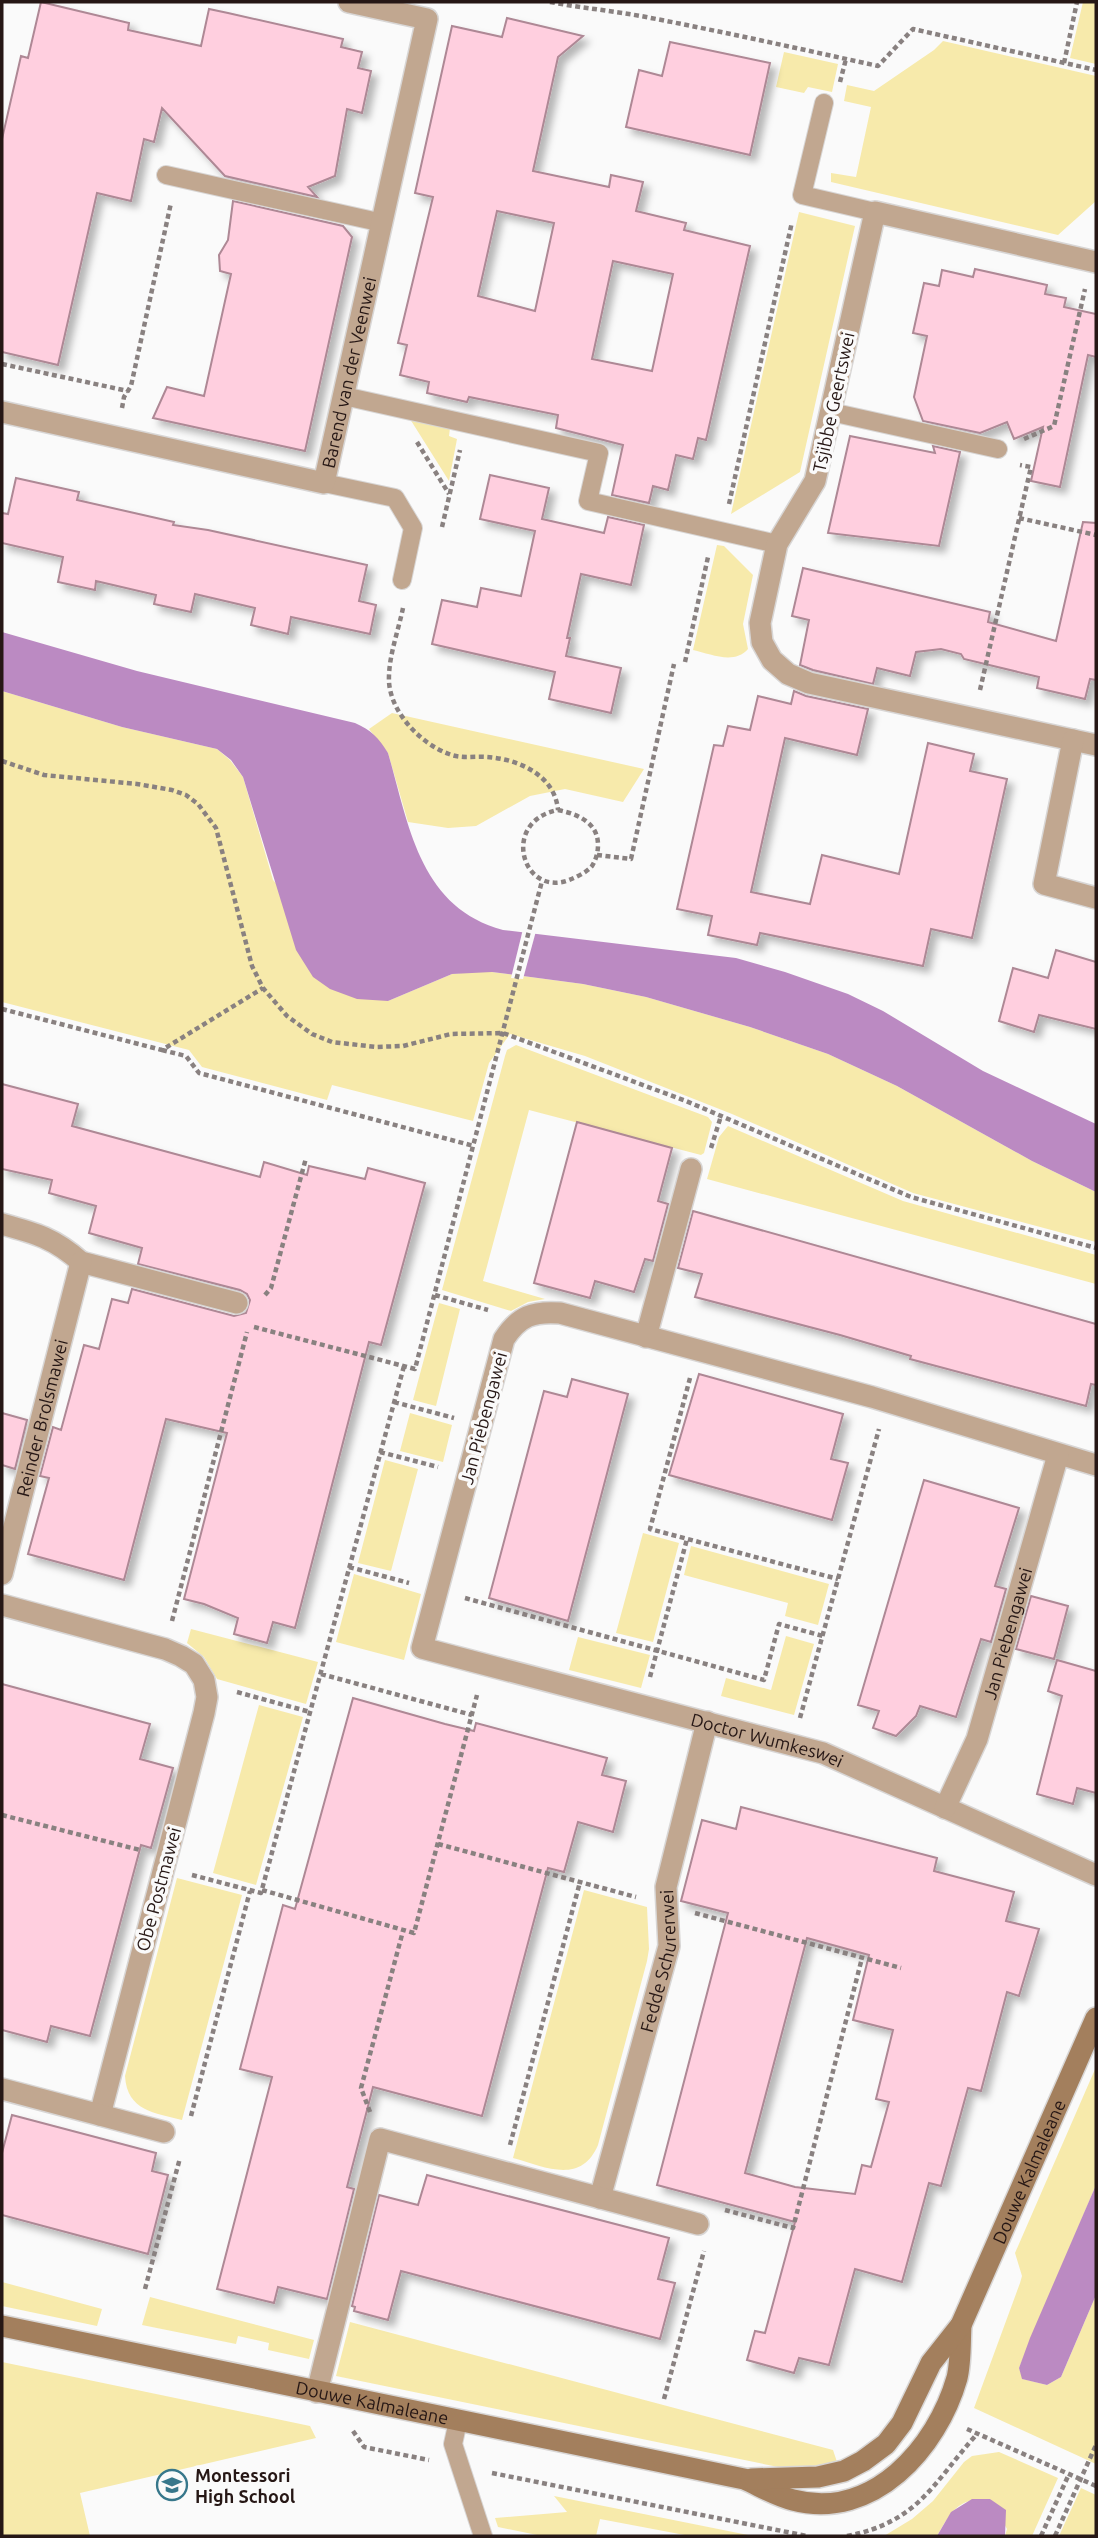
<svg xmlns="http://www.w3.org/2000/svg" width="1098" height="2538" viewBox="0 0 1098 2538" font-family="Ubuntu,sans-serif">
	<style>
		.green { fill: #f7eaab }
		.water { fill: #bb8ac2 }
		.pier { fill: #fafafa }
		.building { fill: #ffcfdf; stroke: #ae8895; stroke-width: 2; fill-rule: evenodd; filter: url(#shadow) }
		.lines { fill: none; stroke-linecap: round; stroke-linejoin: round }
		.lane-casing { stroke: #d8d6d5; stroke-width: 20 }
		.street-casing { stroke: #d8d6d5; stroke-width: 24 }
		.secondary-casing { stroke: #d8d6d5; stroke-width: 24 }
		.path { stroke: #898180; stroke-width: 4.5; stroke-dasharray: 5 3.5; stroke-linecap: butt }
		.lane { stroke: #c1a790; stroke-width: 18 }
		.street { stroke: #c1a790; stroke-width: 21 }
		.secondary { stroke: #a37f5d; stroke-width: 21 }
		.labels { text-anchor: middle; dominant-baseline: central; stroke-width: 7; stroke-linejoin: round; paint-order: stroke }
		.street-label { font-size: 18px; fill: #261715; stroke: #fafafa }
		.poi-label { font-size: 18px; font-weight: bold; fill: #261715; stroke: #fafafa; text-anchor: start }
	</style>
	<defs>
		<filter id="shadow"><feDropShadow dx="6" dy="6" stdDeviation="3.5" flood-color="#0004"/></filter>
	</defs>
	<rect width="100%" height="100%" fill="#fafafa"/>
	<path class="green" d="M1083 2H1096V64L1070 58Z
		M943 41 1096 76V201L1058 235 831 182V173L856 177 871 107 844 101 847 85 874 91 934 50Z
		M784 52 838 64 832 92 808 87 804 93 776 87Z
		M799 212 855 226 800 472 731 514Z
		M410 419 450 428 449 436 457 439 449 481Z
		M717 545 724 546 753 575 743 624 748 649C734 665 711 654 693 650Z
		M2 691 122 727 217 749 230 760 243 777 273 880 388 1001 452 974 470 972H492L583 984 646 997 750 1027 828 1054 897 1086 1032 1161 1096 1192V1242L913 1193 732 1114 585 1056 510 1034 489 1063 473 1121 332 1085 327 1100 202 1067 189 1050 2 1002Z
		M392 713 644 769 623 802 565 789 530 796 476 826 448 828 408 822 388 753 369 729Z
		M516 1045 708 1117 712 1122 704 1153 701 1155 529 1110 483 1281 545 1299 528 1302 511 1311 442 1290 505 1056 507 1050Z
		M728 1126 903 1201 1096 1255V1284L707 1179 719 1137Z
		M439 1303 460 1309 436 1406 413 1400Z
		M410 1413 452 1425 443 1462 400 1451Z
		M385 1460 418 1469 391 1571 358 1563Z
		M643 1533 679 1543 653 1642 616 1633Z
		M691 1546 829 1584 818 1625 785 1616 788 1603 684 1575Z
		M354 1574 421 1594 404 1660 336 1642Z
		M191 1629 318 1662 306 1704 217 1679 204 1657 187 1643Z
		M786 1636 814 1644 794 1715 721 1696 726 1678 771 1690Z
		M578 1637 650 1655 641 1688 569 1670Z
		M259 1705 303 1717 256 1885 213 1873Z
		M177 1878 242 1895 182 2120C155 2113 127 2111 125 2076Z
		M584 1890 647 1907 649 1949 647 1961 598 2145C581 2185 545 2167 513 2158Z
		M1096 2067V2185L1019 2368 1023 2379 1047 2385 1061 2377 1096 2295V2464L974 2408 1020 2283 1022 2276 1015 2253Z
		M2 2282 102 2309 97 2326 2 2306Z
		M150 2297 314 2340 309 2359 268 2350 269 2343 238 2336 236 2344 142 2325Z
		M350 2322 833 2450 837 2462 812 2469 783 2468 336 2376Z
		M2 2362 310 2426 316 2438 80 2493 90 2536H2Z
		M999 2452 1058 2478 1032 2536H1005L1007 2529 990 2499C958 2498 952 2510 937 2536H884L912 2519 933 2501 964 2462 972 2456Z
		M1081 2488 1096 2495V2536H1059Z
		M554 2496 753 2536H690L600 2519 596 2536H542L498 2527 495 2518 567 2512Z"/>
	<path class="water" d="M2 632 137 671 355 723C371 730 379 738 388 753 409 825 419 907 503 930L736 958 785 972 848 994 883 1011 983 1071 1096 1124V1192L1032 1161 897 1086 828 1054 750 1027 646 997 583 984 492 972 452 974 388 1001 357 999 330 989 313 977 296 950 243 777 231 760 217 749 122 727 2 691Z
		M1096 2185V2295L1061 2377 1047 2385 1022 2379 1019 2368 1030 2338Z
		M972 2499H990L1006 2510 1005 2536H937L951 2512Z"/>
	<path class="pier" d="M523 929 536 931 523 979 511 978Z"/>
	<path class="building" d="M41 2 129 23 128 30 201 46 209 9 228 13 343 39 341 47 362 52 358 68 371 71 362 113 347 109 335 176 308 187 317 197 225 176 162 108 154 142 144 139 131 201 97 193 58 365 2 352V139L21 56 28 58Z
		M507 18 583 36 558 57 533 171 609 187 611 175 643 182 636 211 686 223 684 230 750 246 706 440 698 438 693 459 676 455 668 490 653 486 649 503 612 495 623 445 556 428 558 415 469 397 467 402 427 393 429 382 400 375 407 345 398 343 433 197 415 193 452 26 502 37ZM497 211 554 223 535 311 478 296ZM613 261 673 274 652 371 592 359Z
		M670 42 770 63 750 155 626 127 639 70 662 76Z
		M233 201 343 226 352 237 305 451 153 418 167 387 204 396 231 274 220 271 219 255 228 240Z
		M975 269 1047 285 1045 294 1066 298 1064 307 1096 314V357L1088 355 1060 487 1031 481 1043 427 1014 439 1007 422 980 433 923 421 914 397 927 336 913 333 924 283 939 286 942 270 973 277Z
		M850 436 935 453 933 446 960 452 939 546 828 533Z
		M490 475 549 488 542 519 604 533 608 517 644 525 631 585 581 574 567 638H570L566 656 621 668 611 713 549 699 555 672 432 644 442 600 477 607 481 588 521 596 535 531 480 519Z
		M16 478 79 492 77 500 174 522 173 525 208 530 367 565 359 601 376 605 370 634 291 617 288 634 251 625 255 608 195 594 191 612 154 604 156 595 96 581 95 590 58 582 63 557 2 543V513L8 514Z
		M1083 522 1096 523V680L1090 679 1085 699 1037 688 1039 677 964 659 961 654 941 649 916 652 910 676 877 668 873 684 813 670 800 665 809 620 792 616 803 568 990 612 988 622 1056 641Z
		M794 691 806 696 868 709 857 755 785 738 751 892 810 904 822 855 899 874 928 743 974 754 970 771 1007 779 972 938 931 929 923 966 760 933 757 945 708 935 712 916 677 909 714 745 723 746 728 726 750 730 758 696 791 704Z
		M1056 950 1096 962V1029L1039 1015 1034 1032 999 1021 1013 968 1048 978Z
		M2 1084 78 1104 72 1126 260 1177 264 1162 307 1175 309 1166 365 1179 368 1168 425 1183 381 1345 369 1342 295 1628 273 1622 267 1643 234 1634 238 1618 204 1604 184 1599 227 1433 166 1419 124 1580 28 1554 49 1478 40 1476 53 1427 61 1430 84 1345 99 1349 112 1299 128 1303 132 1289 234 1316 246 1313 250 1300 247 1294 240 1290 138 1264 142 1248 89 1233 96 1206 49 1193 52 1180 2 1169Z
		M577 1122 672 1148 658 1201 668 1204 653 1261 645 1259 634 1292 595 1281 590 1298 534 1283Z
		M693 1211 1096 1324V1385L1091 1384 1086 1406 910 1359 911 1356 840 1335 695 1297 702 1274 678 1268Z
		M699 1374 843 1414 831 1459 848 1463 832 1520 669 1475Z
		M572 1379 628 1394 568 1621 489 1598 544 1391 567 1397Z
		M2 1413 27 1420 15 1469 2 1465Z
		M924 1480 1019 1508 995 1586 1006 1589 991 1642 981 1639 956 1717 920 1706 916 1716 896 1736 873 1728 879 1711 858 1705Z
		M1031 1596 1068 1606 1054 1659 1016 1649Z
		M1057 1660 1096 1671V1793L1077 1788 1073 1804 1037 1794 1062 1696 1048 1691Z
		M2 1684 150 1724 140 1759 173 1768 151 1848 141 1845 90 2036 51 2026 47 2042 2 2030Z
		M353 1698 445 1724 474 1731 476 1723 607 1758 602 1775 626 1781 613 1832 578 1822 564 1872 548 1868 482 2116 373 2087 347 2187 354 2189 327 2299 278 2287 274 2303 217 2289 272 2077 240 2069 283 1905 295 1909Z
		M741 1807 937 1858 934 1871 1014 1892 1006 1921 1039 1929 1019 1996 1007 1992 981 2091 968 2088 941 2186 929 2183 902 2282 855 2269 829 2365 799 2358 794 2373 747 2360 755 2331 765 2333 795 2222 657 2185 728 1913 681 1901 702 1820 736 1829ZM807 1938 869 1955 853 2020 893 2030 876 2099 889 2102 871 2167 862 2165 855 2194 795 2187 745 2173Z
		M12 2115 156 2153 152 2171 168 2175 148 2254 2 2215V2153Z
		M427 2175 669 2238 658 2279 675 2283 660 2339 401 2271 388 2320 354 2311 355 2307 352 2306 379 2195 418 2205Z"/>
	<g class="lines">
		<g class="lane-casing">
			<path id="lane" d="M824 103 802 195 875 212
				M166 175 383 223
				M344 396 599 453 588 501 777 544
				M831 412 998 449
				M324 483 395 498 413 528 402 580
				M458 2421 453 2444 483 2536"/>
		</g>
		<g class="street-casing">
			<g id="street">
				<path d="M1096 262 875 212 815 481 777 544 760 623 762 642 772 660 788 674 809 683 1096 745"/>
				<path id="s1" d="M2 412 324 483 427 19 349 2"/>
				<path d="M1073 740 1044 884 1096 898"/>
				<path d="M2 1224C35 1233 54 1238 81 1262L237 1303"/>
				<path d="M646 1337 691 1169"/>
				<path id="s2" d="M1096 1465 872 1397 560 1313C533 1311 519 1316 504 1339L422 1648 823 1753 1096 1875"/>
				<path id="s3" d="M2 1574 81 1262"/>
				<path d="M2 1605 165 1649 181 1656 194 1664 204 1680 207 1697 204 1713 100 2115"/>
				<path id="s4" d="M945 1808 977 1739 1058 1455"/>
				<path d="M2 2089 164 2132"/>
				<path id="s5" d="M600 2198 669 1946 666 1887 707 1722"/>
				<path d="M317 2392 380 2139 698 2224"/>
			</g>
		</g>
		<g class="secondary-casing">
			<g id="secondary">
				<path id="s6" d="M2 2326 744 2479C760 2486 776 2496 793 2500 873 2521 937 2448 957 2378 961 2362 960 2342 961 2325"/>
				<path id="s7" d="M751 2479 818 2477 844 2471 863 2461 886 2444 902 2423 931 2363 961 2325 1096 2018"/>
			</g>
		</g>
		<path class="path" d="M550 2C582 8 614 11 646 17 724 32 801 49 878 66L913 29 1096 70
			M1064 63 1077 2
			M840 82 846 59
			M2 364 128 391
			M122 408 124 397 131 386 171 203
			M1024 439 1054 426 1085 289
			M417 442 449 494
			M729 504 792 222
			M1019 518 1096 535
			M442 527 460 450
			M403 608C398 632 388 658 389 682 391 713 421 744 449 754 461 759 474 756 487 757 518 759 555 775 558 810
			M685 662 708 557
			M980 690 1031 467 1020 465
			M2 761 44 775 137 784 172 790 186 795 198 804 216 828 252 966 263 988 287 1016 312 1034 332 1042 376 1047 403 1046 451 1034 503 1033 686 1101 911 1197 1096 1248
			M558 810C577 814 598 822 598 845 598 852 596 860 592 866 587 872 577 877 569 880 522 898 500 821 558 810Z
			M597 855 631 859 674 664
			M2 1009 162 1050 263 988
			M162 1050 186 1056 199 1073 474 1146
			M711 1148 721 1116
			M265 1295 271 1288 306 1158
			M435 1295 488 1310
			M254 1327 415 1369 542 881
			M690 1378 650 1529 838 1579
			M394 1402 454 1418
			M380 1452 438 1467
			M349 1567 409 1583
			M465 1598 764 1680 779 1624 823 1636
			M172 1621 247 1332
			M321 1674 472 1715
			M650 1677 687 1539
			M237 1692 310 1712
			M800 1718 879 1429
			M2 1815 140 1850
			M438 1844 636 1897
			M192 1875 261 1893 404 1366
			M262 1890 414 1933 477 1695
			M695 1913 901 1968
			M370 2112 361 2088 403 1931
			M191 2116 250 1891
			M510 2145 580 1882
			M725 2210 793 2228 862 1958
			M145 2289 180 2158
			M664 2399 704 2251
			M967 2429 1096 2486
			M353 2431 364 2447 429 2460
			M492 2473 807 2536
			M847 2536C919 2522 933 2483 977 2434
			M1041 2536 1069 2474
			M1055 2536 1096 2445"/>
		<use href="#lane" class="lane"/>
		<use href="#street" class="street"/>
		<use href="#secondary" class="secondary"/>
	</g>
	<defs>
		<g id="school-ring" transform="scale(1.575)"><circle r="9.5" fill="#fafafa" stroke="#37778b" stroke-width="1.5"/><path d="M0-5L7-2L0 1L-7-2ZM-4 1L0 2.5L4 1V4Q0 6-4 4Z" fill="#37778b"/></g>
	</defs>
	<g fill-rule="evenodd">
		<use href="#school-ring" x="172" y="2485"/>
	</g>
	<g class="labels">
		<g class="street-label">
			<text stroke="none"><textPath href="#s1" startOffset="443">Barend van der Veenwei</textPath></text>
			<text transform="translate(833 402) rotate(-78)">Tsjibbe Geertswei</text>
			<text stroke="none"><textPath href="#s3" startOffset="161">Reinder Brolsmawei</textPath></text>
			<text transform="translate(483 1418) rotate(-75)">Jan Piebengawei</text>
			<text stroke="none"><textPath href="#s4" startOffset="186">Jan Piebengawei</textPath></text>
			<text stroke="none"><textPath href="#s2" startOffset="1300">Doctor Wumkeswei</textPath></text>
			<text transform="translate(158 1889) rotate(-75)">Obe Postmawei</text>
			<text stroke="none"><textPath href="#s5" startOffset="245">Fedde Schurerwei</textPath></text>
			<text stroke="none"><textPath href="#s7" startOffset="453">Douwe Kalmaleane</textPath></text>
			<text stroke="none"><textPath href="#s6" startOffset="378">Douwe Kalmaleane</textPath></text>
		</g>
		<g class="poi-label">
			<text x="195" y="2475">Montessori<tspan x="195" dy="21">High School</tspan></text>
		</g>
	</g>
	<rect width="1098" height="2538" fill="none" stroke="#261715" stroke-width="7"/>
</svg>
